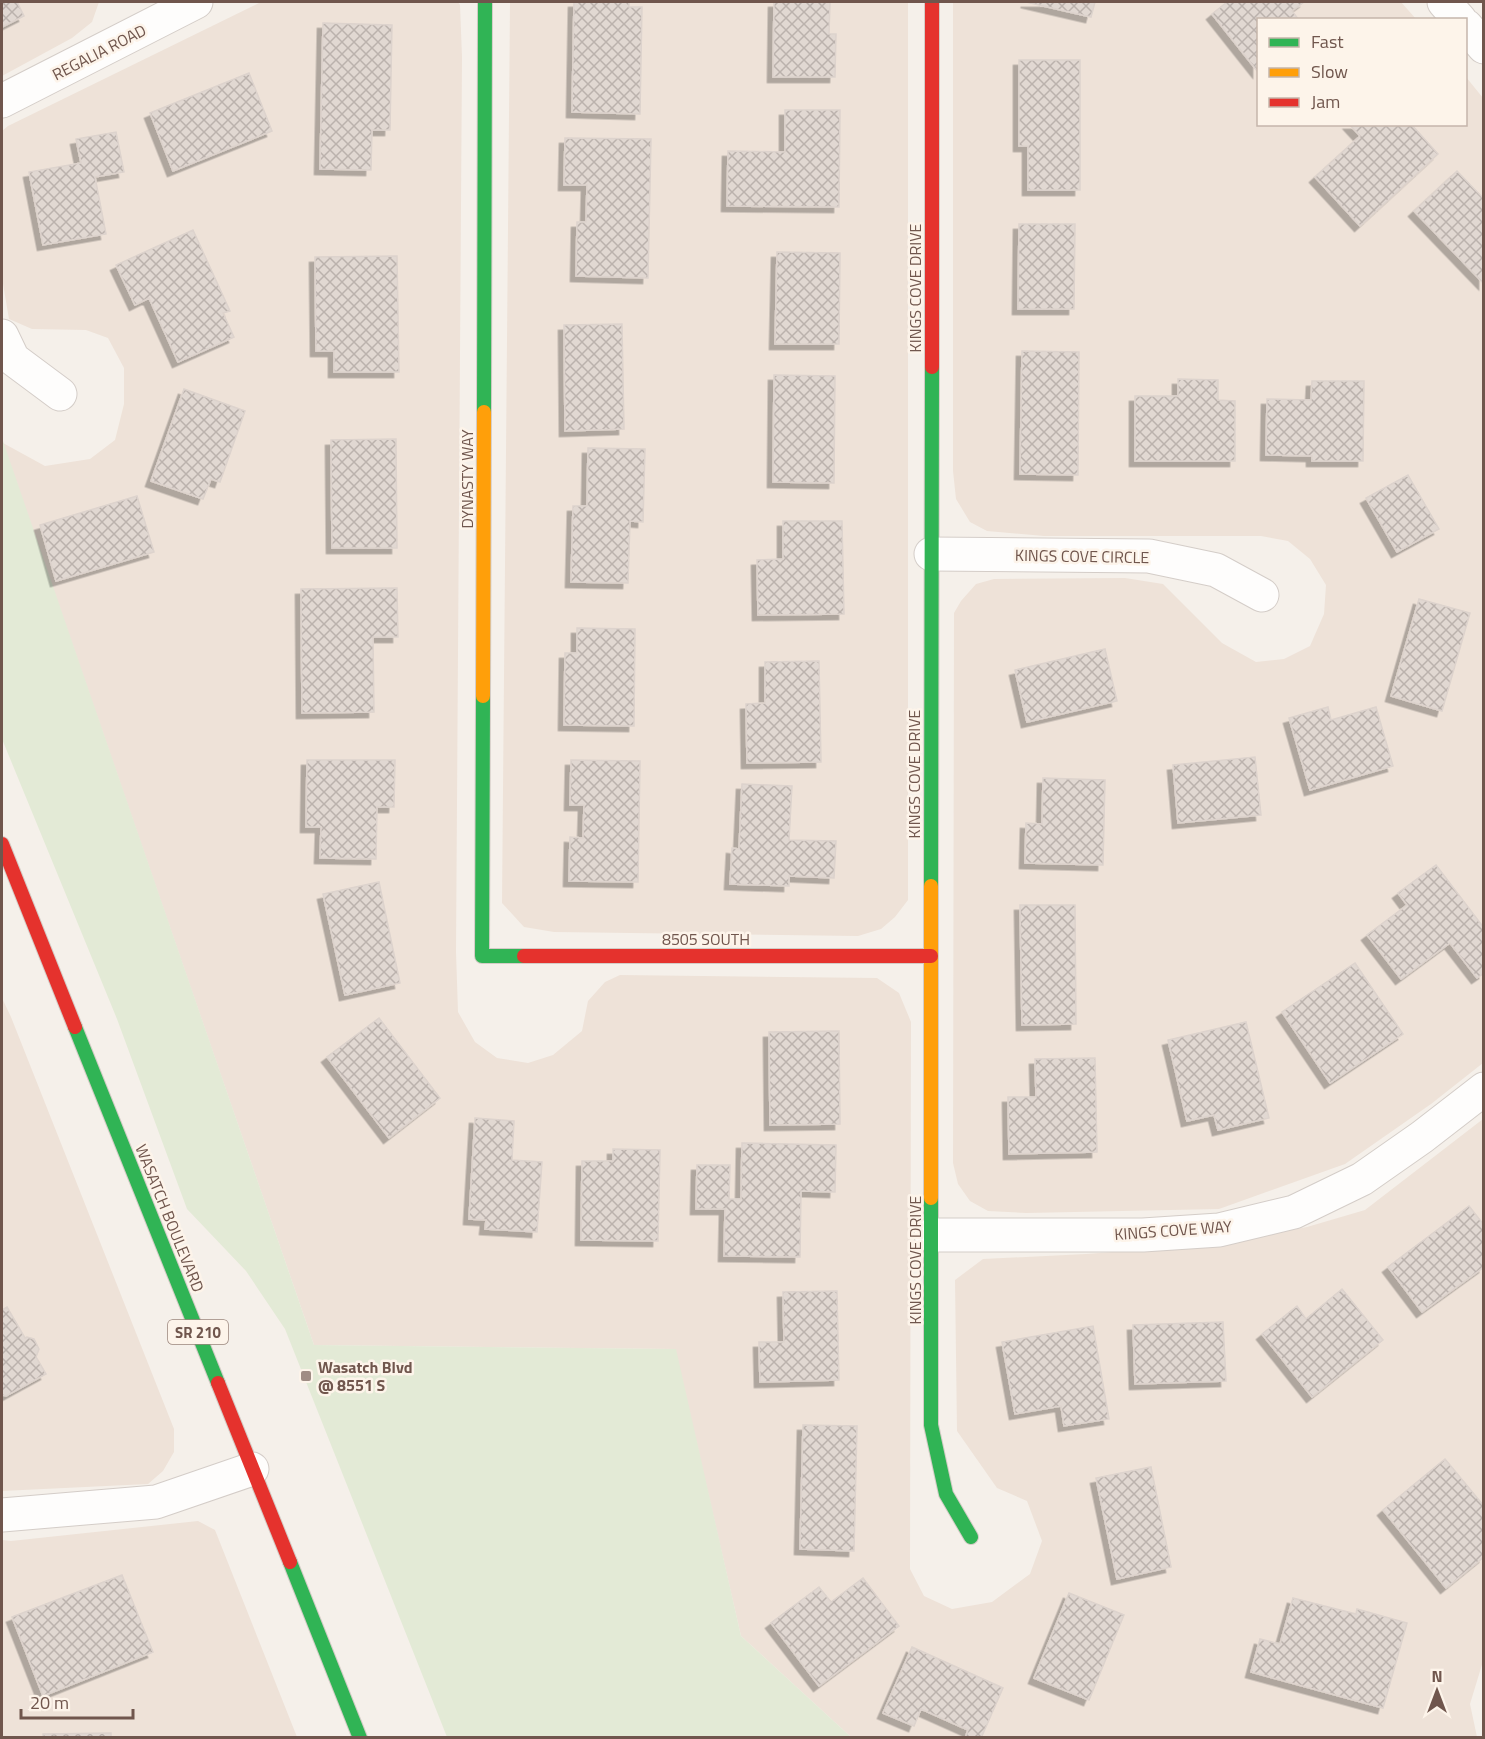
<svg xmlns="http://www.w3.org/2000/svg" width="1485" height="1739" viewBox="0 0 1485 1739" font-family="'Titillium Web',sans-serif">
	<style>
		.residential { fill: #eee2d8 }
		.green { fill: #e3ead6 }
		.building { fill: url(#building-cross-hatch); stroke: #ddd3cd; stroke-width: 1.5; filter: url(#shadow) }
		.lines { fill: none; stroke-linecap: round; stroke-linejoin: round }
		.street-casing { stroke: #d4cdc8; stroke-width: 35 }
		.fast-casing { stroke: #d4ccc6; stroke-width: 16 }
		.slow-casing { stroke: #d4ccc6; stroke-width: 16 }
		.jam-casing { stroke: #d4ccc6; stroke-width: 16 }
		.street { stroke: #fefdfc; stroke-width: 33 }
		.fast { stroke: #30b455; stroke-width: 14 }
		.slow { stroke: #ff9f0a; stroke-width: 14 }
		.jam { stroke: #e5322d; stroke-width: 14 }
		.poi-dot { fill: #9f8c84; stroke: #fdf4ea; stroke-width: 2 }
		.labels { text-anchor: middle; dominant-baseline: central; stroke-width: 5; stroke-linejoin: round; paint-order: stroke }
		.shield { fill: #fdf4ea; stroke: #9a857c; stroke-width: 1.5 }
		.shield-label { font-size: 15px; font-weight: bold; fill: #70564d }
		.street-label { font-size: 16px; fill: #70564d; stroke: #fdf4ea }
		.poi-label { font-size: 16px; font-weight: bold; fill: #70564d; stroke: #fdf4ea; text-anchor: start }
	</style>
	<defs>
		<pattern id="building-cross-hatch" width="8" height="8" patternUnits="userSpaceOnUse" patternTransform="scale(1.5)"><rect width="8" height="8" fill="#e1d8d2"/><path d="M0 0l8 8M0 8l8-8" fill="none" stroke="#bbb2ad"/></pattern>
		<filter id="shadow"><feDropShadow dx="-5.5" dy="5.5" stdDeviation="0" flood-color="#0004"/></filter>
	</defs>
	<rect width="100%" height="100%" fill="#f5f0ea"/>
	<path class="residential" d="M2 2H99L92 22 72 38 2 76Z
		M261 2H458L460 5 462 57 456 952 458 1012 475 1042 497 1058 528 1063 553 1055 582 1031 588 1001 605 982 620 975 877 978 899 993 911 1022 910 1569 924 1596 952 1609 992 1602 1030 1574 1042 1541 1027 1501 997 1488 957 1431 955 1280 983 1259 1086 1254 1219 1244 1307 1227 1365 1210 1483 1119 1484 1658 1470 1704 1477 1737H851L741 1636 675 1349 314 1345 3 443 45 466 90 459 115 440 124 404V368L108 338 86 330 32 329 9 319 2 278V131L8 126Z
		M510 2H908V900L895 917 881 929 858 936 554 932 524 927 502 903Z
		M953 2H1401L1416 19 1258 20V124H1466V77L1483 98V1063L1431 1104 1345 1164 1219 1209 1026 1213 988 1211 970 1201 958 1184 953 1163 954 613 961 601 976 584 994 579 1125 578 1163 584 1222 643 1256 662 1284 659 1310 646 1324 614 1326 585 1310 559 1288 541 1261 536H1044L987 531 970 522 956 499 953 471Z
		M2 998 11 1017 174 1429V1452L163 1471 148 1484 2 1491Z
		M198 1521 215 1530 297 1737H2V1540L11 1541Z"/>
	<path class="green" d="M2 438 314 1345 676 1349 741 1636 851 1737H447L285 1329 246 1271 187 1209 117 1019 2 739Z"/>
	<path class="building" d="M2 2H17L24 16 2 27Z
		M574 2H629V7H642L640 114 572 112Z
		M774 2H830L829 34H836L835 77H773Z
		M1026 2H1095L1091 17Z
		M1227 2H1304L1292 11 1299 20H1258V72L1212 14Z
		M323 23 392 25 390 130H372L371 170 320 169Z
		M1019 60H1080V190H1028V146H1019Z
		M249 73 272 131 173 171 150 113Z
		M785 110H840L839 207 727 206 728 151 785 152Z
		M1349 124H1411L1438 154 1360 226 1315 177 1360 136Z
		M116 132 124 172 95 177 106 234 43 245 29 172 81 163 76 139Z
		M565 138 651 139 648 278 576 276 577 222H586L587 185H564Z
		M1457 171 1484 199V284L1414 211Z
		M1019 224H1075L1074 309H1018Z
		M193 230 230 311 223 313 234 337 178 362 149 298 135 305 116 265Z
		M777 252 840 253 839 344H775Z
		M397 256 399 372H334V351H316L315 257Z
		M622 324 624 429 565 431 564 325Z
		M1022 351 1079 352 1078 475 1020 474Z
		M774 375 835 376 834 483 773 482Z
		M1178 379 1218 380V400L1235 401V461H1135V396H1178Z
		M1312 381H1364L1363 461H1312V456L1266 455 1267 399 1311 400Z
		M184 389 245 411 220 482 211 479 203 499 151 481Z
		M396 439 397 548H332L331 440Z
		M588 448 645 449 643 522 630 521 628 583 571 582 573 506H587Z
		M1408 475 1439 529 1397 552 1366 498Z
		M137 496 154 552 56 581 40 525Z
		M783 521H842L844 614 758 615 757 560 783 559Z
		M397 588 398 637H373L374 712 302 713 301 589Z
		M1419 599 1470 613 1442 711 1391 696Z
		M577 628 635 629 634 726 564 725 565 653H577Z
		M1105 649 1117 701 1027 722 1015 670Z
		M819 661 821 762 747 763 746 704 765 703V662Z
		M1328 707 1331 720 1376 707 1393 766 1310 790 1289 718Z
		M1255 757 1261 815 1178 823 1173 765Z
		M307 760H395L394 807H377L376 859 320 858 321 827H306Z
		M571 760 640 761 638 882 569 881 570 837 583 838 584 805H570Z
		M1043 778 1105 780 1103 865 1025 863 1026 823 1042 824Z
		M742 784 792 786 789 840 836 841 834 878 789 876V886L730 884 732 848 739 849Z
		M1436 865 1484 928V973L1477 978 1450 943 1401 979 1367 935 1407 905 1398 893Z
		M379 882 400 983 345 995 323 894Z
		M1020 905H1075L1076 1024 1022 1025Z
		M1355 963 1403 1034 1330 1083 1282 1012Z
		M379 1018 440 1098 389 1138 327 1057Z
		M1246 1022 1269 1118 1218 1130 1214 1115 1187 1121 1168 1040Z
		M839 1031 840 1124 770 1125 769 1032Z
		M1095 1058 1097 1152 1009 1154 1008 1097H1036L1035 1059Z
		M475 1118 514 1121 512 1160 542 1162 537 1232 485 1229 486 1220 469 1219Z
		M742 1143 836 1145 835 1192 801 1191 800 1257 724 1256 725 1209H696L697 1165H730L729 1199H741Z
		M613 1149 660 1150 658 1241 581 1240 582 1161H613Z
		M1469 1206 1484 1225V1267L1422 1312 1388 1267Z
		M1342 1289 1383 1340 1312 1397 1262 1334 1297 1306 1306 1319Z
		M837 1291 839 1380 760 1382 759 1342H784L783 1292Z
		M7 1307 25 1338 27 1337 34 1339 39 1349 36 1357 46 1374 6 1396 2 1395V1310Z
		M1223 1322 1226 1381 1135 1384 1133 1325Z
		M1093 1326 1109 1419 1064 1426 1061 1406 1015 1414 1002 1342Z
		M803 1425 857 1426 854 1551 800 1549Z
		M1445 1459 1484 1506V1557L1446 1588 1383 1510Z
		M1151 1467 1171 1567 1117 1579 1096 1478Z
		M122 1575 153 1652 43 1696 12 1617Z
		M863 1578 899 1626 819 1686 771 1623 819 1587 831 1602Z
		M1069 1593 1124 1615 1089 1700 1034 1678Z
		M1293 1598 1356 1614 1357 1609 1407 1623 1383 1708 1251 1672 1260 1639 1280 1644Z
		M912 1647 1003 1688 982 1736 986 1738H965L968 1730 921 1709 914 1726 883 1713Z
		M111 1733V1738H43V1734Z"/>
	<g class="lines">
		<g class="street-casing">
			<path id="street" d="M1444 2 1460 20
				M1466 26 1484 47
				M2 101 196 2
				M2 336 13 359 60 394
				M931 554 1149 556 1216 570 1262 595
				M931 1235H1143L1219 1230 1294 1212 1362 1179 1422 1137 1484 1089
				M2 1515 156 1502 252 1469"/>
		</g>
		<g class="fast-casing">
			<path id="fast" d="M484 412 485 2
				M483 696 482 956H524
				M931 886 932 367
				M75 1027 218 1383
				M931 1198V1425L946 1494 971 1537
				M290 1562 360 1738"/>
		</g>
		<g class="slow-casing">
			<path id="slow" d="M483 696 484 412
				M931 1198V886"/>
		</g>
		<g class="jam-casing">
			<path id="jam" d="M932 367V2
				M2 844 75 1027
				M524 956H931
				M218 1383 290 1562"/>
		</g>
		<use href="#street" class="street"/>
		<use href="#fast" class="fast"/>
		<use href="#slow" class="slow"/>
		<use href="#jam" class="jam"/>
	</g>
	<rect class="poi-dot" x="300" y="1370" width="12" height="12" rx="3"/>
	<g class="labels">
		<rect class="shield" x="168" y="1320" width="60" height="24" rx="4.5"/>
		<g class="shield-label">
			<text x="198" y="1332">SR 210</text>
		</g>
		<g class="street-label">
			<text transform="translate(99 52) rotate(-27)">REGALIA ROAD</text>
			<text transform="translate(915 288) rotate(-90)">KINGS COVE DRIVE</text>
			<text transform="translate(467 479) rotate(-90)">DYNASTY WAY</text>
			<text transform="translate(1082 556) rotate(1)">KINGS COVE CIRCLE</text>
			<text transform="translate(914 774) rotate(-90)">KINGS COVE DRIVE</text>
			<text x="706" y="939">8505 SOUTH</text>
			<text transform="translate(170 1218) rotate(68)">WASATCH BOULEVARD</text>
			<text transform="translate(1173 1230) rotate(-4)">KINGS COVE WAY</text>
			<text transform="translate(915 1260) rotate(-90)">KINGS COVE DRIVE</text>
		</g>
		<g class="poi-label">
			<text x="318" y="1367">Wasatch Blvd<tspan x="318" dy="18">@ 8551 S</tspan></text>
		</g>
	</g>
	<rect width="1485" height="1739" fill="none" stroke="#70564d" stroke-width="6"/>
	<rect x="1257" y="18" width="210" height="108" fill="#fdf4ea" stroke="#c5b5ab" stroke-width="1.5"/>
	<rect x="1269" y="38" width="30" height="9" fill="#30b455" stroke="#c5b5ab" stroke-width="1.5"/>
	<text x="1311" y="48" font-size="18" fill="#70564d">Fast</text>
	<rect x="1269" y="68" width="30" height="9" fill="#ff9f0a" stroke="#c5b5ab" stroke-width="1.5"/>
	<text x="1311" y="78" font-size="18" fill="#70564d">Slow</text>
	<rect x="1269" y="98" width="30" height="9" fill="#e5322d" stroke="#c5b5ab" stroke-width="1.5"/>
	<text x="1311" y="108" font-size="18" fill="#70564d">Jam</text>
	<g transform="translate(1437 1691)" stroke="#fdf4ea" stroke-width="4.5" paint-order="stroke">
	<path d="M0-4.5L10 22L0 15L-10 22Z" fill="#70564d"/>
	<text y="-9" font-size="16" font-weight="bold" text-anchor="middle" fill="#70564d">N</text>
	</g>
	<path d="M21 1709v9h112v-9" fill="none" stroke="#70564d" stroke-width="3"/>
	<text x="30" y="1709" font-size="18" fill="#70564d" stroke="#fdf4ea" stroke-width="4.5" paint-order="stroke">20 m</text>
</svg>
